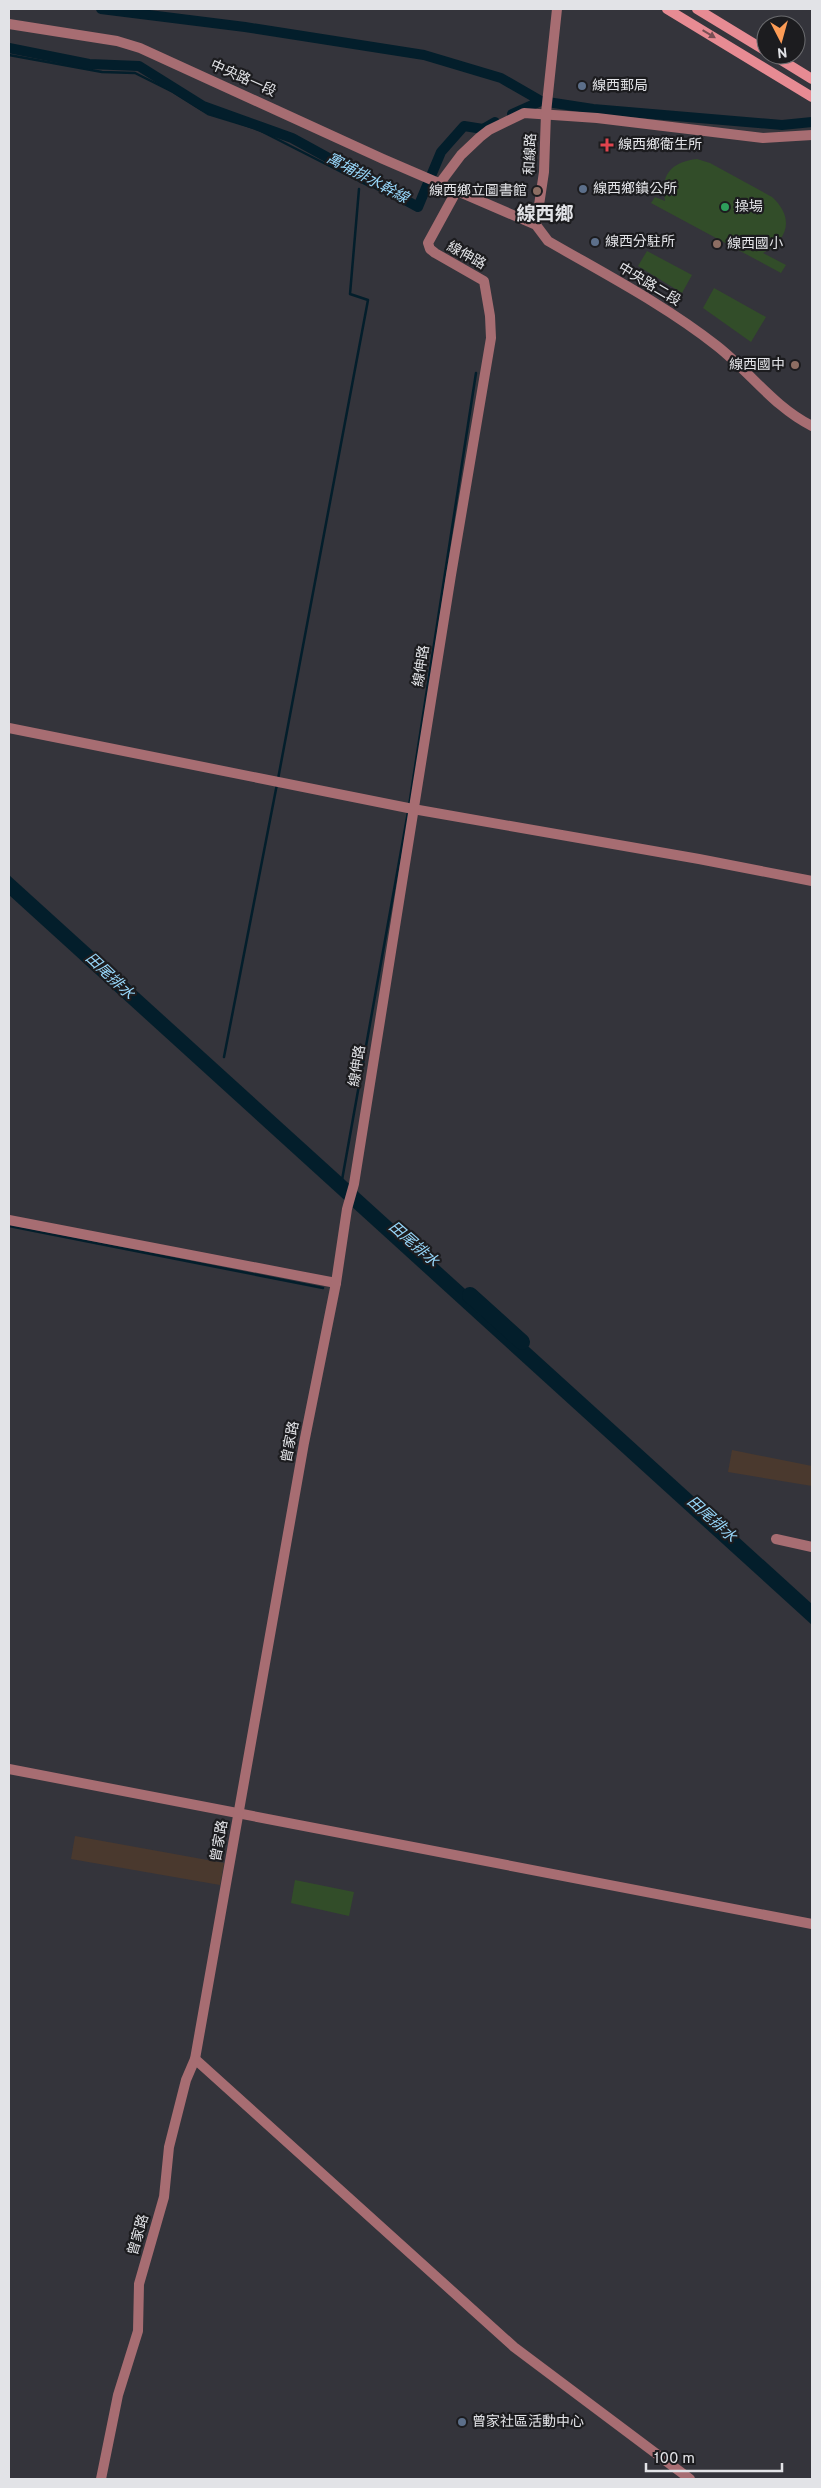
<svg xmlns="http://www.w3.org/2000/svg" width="821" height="2488" viewBox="0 0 821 2488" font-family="Overpass,'Noto Sans TC',sans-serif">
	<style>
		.industrial { fill: #4a392e }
		.green { fill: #324d29 }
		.water { fill: #031e2b }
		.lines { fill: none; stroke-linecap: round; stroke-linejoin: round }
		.stream { stroke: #031e2b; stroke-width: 2.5 }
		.canal { stroke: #031e2b; stroke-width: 10 }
		.river { stroke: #031e2b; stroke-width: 16 }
		.minor { stroke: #a76d72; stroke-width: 10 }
		.tertiary { stroke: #a76d72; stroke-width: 10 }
		.secondary { stroke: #e78b93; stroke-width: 10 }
		.oneway { fill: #774e53 }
		.service-dot { fill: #5c6f8a; stroke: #1c1c1f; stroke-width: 2 }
		.health-dot { fill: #e0444e; stroke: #1c1c1f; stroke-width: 2 }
		.education-dot { fill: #8d6e63; stroke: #1c1c1f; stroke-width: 2 }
		.leisure-dot { fill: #2e9e5b; stroke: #1c1c1f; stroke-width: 2 }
		.labels { text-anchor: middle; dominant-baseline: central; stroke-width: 4.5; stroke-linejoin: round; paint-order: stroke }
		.street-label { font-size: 14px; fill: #e2e3e7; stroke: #1c1c1f }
		.poi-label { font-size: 14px; fill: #e2e3e7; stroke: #1c1c1f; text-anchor: start }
		.water-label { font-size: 15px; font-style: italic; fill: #97d6f9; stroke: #1c1c1f }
		.district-label { font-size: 19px; font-weight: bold; fill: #e2e3e7; stroke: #1c1c1f }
	</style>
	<rect width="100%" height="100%" fill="#34343b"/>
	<path class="industrial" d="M732 1450 812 1466V1486L728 1472Z
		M75 1836 224 1863 220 1885 71 1859Z"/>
	<path class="green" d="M697 159 710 163 772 197C795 218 788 240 763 253L786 265 781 273 651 203 655 197 665 201C660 175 671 162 697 159Z
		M647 251 692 275 682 293 638 266Z
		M714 288 766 317 751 342 703 308Z
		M295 1880 354 1892 349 1916 291 1903Z"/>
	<path class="water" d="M9 875 812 1604V1625L9 895Z"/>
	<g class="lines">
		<path class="stream" d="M9 55 102 72 135 73 173 92 208 114 257 129 367 185
			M278 779 368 300 350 294 359 189
			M409 806 476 373
			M224 1057 277 784
			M342 1180 408 812
			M9 1226 323 1288"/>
		<path class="canal" d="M101 9 245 27 424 55 501 78 541 101
			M9 48 89 64 139 66 203 106 292 138 418 207 441 152 464 126 483 129 495 122
			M512 114 541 101 593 109 782 125 812 122"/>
		<path class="river" d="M470 1295 522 1342"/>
		<path class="minor" d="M440 183 461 155 480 137 489 130 524 113 597 118 763 138 812 135
			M9 728 413 809 699 859 812 881
			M9 1220 336 1283
			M776 1539 812 1547
			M9 1769 812 1924
			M195 2059 514 2347 690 2479"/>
		<path class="tertiary" d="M9 24 117 41 140 48 383 159 536 225 548 241C605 274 665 305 717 346 750 372 774 407 812 426
			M536 225 544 172 546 113 557 9
			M101 2479 118 2395 138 2331 139 2284 164 2197 169 2147 186 2080 195 2059 304 1443 336 1283 347 1209 354 1184 451 575 491 338 490 316 484 281 435 253 430 249 428 243 457 190"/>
		<path class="secondary" d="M667 9 812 97
			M697 9 766 51
			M773 55 812 79"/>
	</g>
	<defs><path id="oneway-solid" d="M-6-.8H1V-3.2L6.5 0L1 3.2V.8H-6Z" transform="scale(1.25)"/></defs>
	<use class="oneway" href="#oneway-solid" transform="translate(709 34) rotate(31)"/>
	<g class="service-dot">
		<circle cx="582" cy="86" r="5"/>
		<circle cx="583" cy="189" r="5"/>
		<circle cx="595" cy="242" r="5"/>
		<circle cx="462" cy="2422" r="5"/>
	</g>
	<path class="health-dot" d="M604.5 137.5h5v5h5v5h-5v5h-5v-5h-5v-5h5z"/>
	<g class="education-dot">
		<circle cx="537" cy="191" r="5"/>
		<circle cx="717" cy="244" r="5"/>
		<circle cx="795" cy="365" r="5"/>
	</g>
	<circle class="leisure-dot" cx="725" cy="207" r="5"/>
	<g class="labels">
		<g class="street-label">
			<text transform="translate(243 79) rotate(24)">中央路一段</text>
			<text transform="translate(531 154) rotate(-87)">和線路</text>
			<text transform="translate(466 256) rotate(29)">線伸路</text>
			<text transform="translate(649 285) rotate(31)">中央路二段</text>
			<text transform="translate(422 666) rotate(-81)">線伸路</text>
			<text transform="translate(358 1066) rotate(-81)">線伸路</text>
			<text transform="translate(291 1442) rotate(-79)">曾家路</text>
			<text transform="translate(220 1841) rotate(-80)">曾家路</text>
			<text transform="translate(139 2235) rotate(-74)">曾家路</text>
		</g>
		<g class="poi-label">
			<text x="592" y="86">線西郵局</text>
			<text x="618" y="145">線西鄉衛生所</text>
			<text x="593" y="189">線西鄉鎮公所</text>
			<text x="527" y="191" text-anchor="end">線西鄉立圖書館</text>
			<text x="735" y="207">操場</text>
			<text x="605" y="242">線西分駐所</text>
			<text x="727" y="244">線西國小</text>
			<text x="785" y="365" text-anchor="end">線西國中</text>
			<text x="472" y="2422">曾家社區活動中心</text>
		</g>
		<g class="water-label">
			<text transform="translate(367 179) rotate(28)">寓埔排水幹線</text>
			<text transform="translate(109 977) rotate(43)">田尾排水</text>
			<text transform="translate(413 1245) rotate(41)">田尾排水</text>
			<text transform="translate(711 1520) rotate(42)">田尾排水</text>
		</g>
		<g class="district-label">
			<text x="545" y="215">線西鄉</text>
		</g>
	</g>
	<rect width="821" height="2488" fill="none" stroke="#e2e3e7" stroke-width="20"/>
	<g transform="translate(781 40) rotate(174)"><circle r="24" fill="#1c1c1f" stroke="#6b6c6f"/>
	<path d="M0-4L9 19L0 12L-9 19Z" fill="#fd9c56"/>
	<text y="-8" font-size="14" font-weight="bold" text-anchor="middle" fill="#e2e3e7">N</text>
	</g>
	<path d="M646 2463v8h136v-8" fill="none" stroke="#e2e3e7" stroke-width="2.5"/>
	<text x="654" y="2463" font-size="15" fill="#e2e3e7" stroke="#1c1c1f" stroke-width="4" paint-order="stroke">100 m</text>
</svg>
